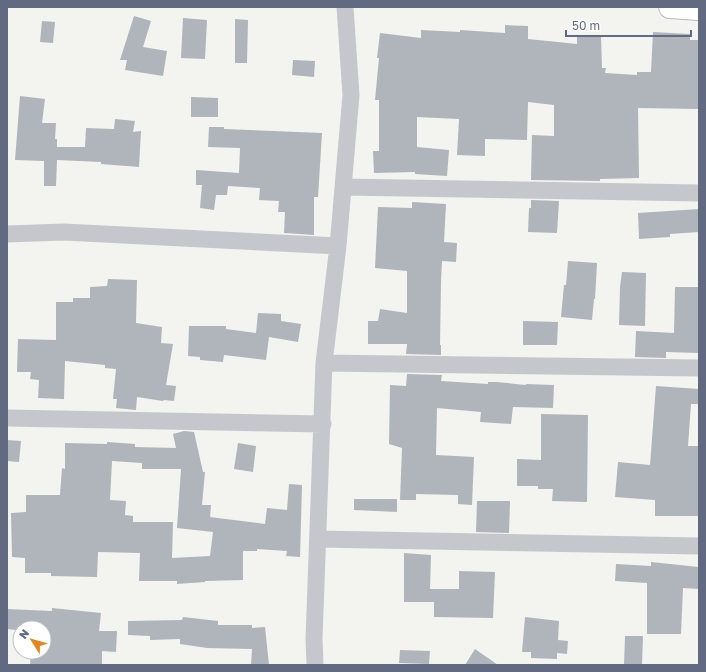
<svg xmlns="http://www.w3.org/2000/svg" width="706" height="672" viewBox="0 0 706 672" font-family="'Golos Text',sans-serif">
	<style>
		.building { fill: #b0b4bb; fill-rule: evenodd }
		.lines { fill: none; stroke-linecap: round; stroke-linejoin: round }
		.highway-casing { stroke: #b8b9bd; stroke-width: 24 }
		.street { stroke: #c6c7cc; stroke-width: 17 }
		.highway { stroke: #fff; stroke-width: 22 }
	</style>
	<rect width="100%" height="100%" fill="#f3f4ef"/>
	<path class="building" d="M134 16 151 21 143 47 167 51 163 76 125 70 127 60H120Z
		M183 18 207 20 205 59 181 58Z
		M235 19 248 20 247 63H235Z
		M42 21 55 22 53 43 40 42Z
		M505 25 528 26V39L577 44V37L601 36 602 68H606L605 73 637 75V72H651L653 32 690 34V40H699V109L638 108 639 178 600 179V181L531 180 532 135 554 136V105L528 102 527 140 485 139V156L457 155 459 119 417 117V147L449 150 447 176 415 174V172L374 173 373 151H379V100H375L379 58H377L380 33 421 38V30L460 32V30L505 33Z
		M293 60 315 61 314 77 292 75Z
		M20 96 45 99 42 123H56L55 139H57V147H85L86 128 114 129 115 119 135 121 133 132 141 131 139 167 101 164V162L57 160 56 186H44V161L15 160Z
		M191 97 218 98V117H191Z
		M209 127H224V129L322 133 318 197H314V235L284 233 285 212H278L279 201 259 200 260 188 228 186 227 195H216L214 210 200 208 202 185H196V170L239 173 240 148 208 147Z
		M531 200 559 201 557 233 528 232 529 208H531Z
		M412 202 446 204 444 242 457 243 456 262 442 261 441 282 440 345H441V355L406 354 407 344H368V321H378L380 309 407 313V271L375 268 378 207 412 208Z
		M699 209V232L670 234V237L639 239 638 213Z
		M568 261 597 263 595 299H594L592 320 561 317 564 285H566Z
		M622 272 646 273 645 326 619 325 620 287Z
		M108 279 137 280 136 323 162 327 161 343 173 344 166 385 176 386 174 401 164 400 163 401 137 397 136 410 116 408 117 399H113L116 369 105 368V365L65 361 64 399 38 398 39 380 30 379 31 372H17L18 339 56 340V302H73V298H90V287L107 286Z
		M675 287H699V353L666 352V358L635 357 636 331 674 333Z
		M258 313 281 314V321L301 324 298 342 269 337 266 360 224 355 223 362 200 360V357L188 356 189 326H226V329L256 333Z
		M523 321 558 322 557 345H523Z
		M407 374 442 375 441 381 488 384V382H497L526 385V384L554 385 553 408 513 407 511 424 480 422 481 412 437 408 436 455 474 457 472 505 458 504V495L416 494V500H400L402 448 389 444 390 385 406 386Z
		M656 386 699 389V404H691L688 446H699V516H655V500L615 497 618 462 650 465Z
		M541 414 588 415 587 502 552 501 553 489H538V486H517V459L541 460Z
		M184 431 194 432 203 472H205L202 505H211L210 517 265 524 267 508 287 510 289 484 302 485 300 557 286 556 287 551 257 549V551H243V580L205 581V582L177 584V581H139L140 553 98 552 97 577 51 576V573H25V558L12 557 11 513 26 512V495H60L62 468 65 469V443L107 444V442L135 444V447L176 448 173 434ZM112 461 142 463V469H181L177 528 213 532 210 556 172 558 173 522H133V516L125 515 126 501 110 500Z
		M7 440 21 441 19 462 7 461Z
		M238 443 256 446 253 472 234 469Z
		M354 499H397V512L354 510Z
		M477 501H510L509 533 476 532Z
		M404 553 431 555 430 589H459V571L495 572 493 618 434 617V602H404Z
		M651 562 699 567V589L683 588 681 634H647V583L615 581 616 564 651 566Z
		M52 608 101 613 99 631H117L116 652 102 651V665H30L31 652H44V628H20V640H16V630L7 629V609L52 611Z
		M183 617 218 621V625H252V628L265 627 269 665H251L252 649 207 648 180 644V639L150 640V636L128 635V621L182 620Z
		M525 617 559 621 558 640 568 641 567 654 557 653V659L531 658V652H522Z
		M625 636H643L642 665H624Z
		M475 649 498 665H465Z
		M400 650 430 651 429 664 399 663Z"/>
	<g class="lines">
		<g class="highway-casing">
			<path id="highway" d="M670 7 699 9"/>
		</g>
		<path class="street" d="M343 187 699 193
			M7 234 64 232 338 246
			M324 363 699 368
			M7 418 323 424
			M318 539 699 546
			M315 665 314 639 324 363 338 246 351 95 345 7"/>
		<use href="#highway" class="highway"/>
	</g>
	<rect width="706" height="672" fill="none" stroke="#626a81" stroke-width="16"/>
	<g transform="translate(32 640) rotate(307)"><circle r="19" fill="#ffffff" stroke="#c0c3cd"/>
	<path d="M0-3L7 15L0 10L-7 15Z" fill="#e5851e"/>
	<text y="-6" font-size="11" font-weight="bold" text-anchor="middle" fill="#626a81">N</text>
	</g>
	<path d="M566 30v6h125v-6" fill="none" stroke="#626a81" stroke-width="2"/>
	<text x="572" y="30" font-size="12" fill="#626a81" stroke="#ffffff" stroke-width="3" paint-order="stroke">50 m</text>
</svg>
